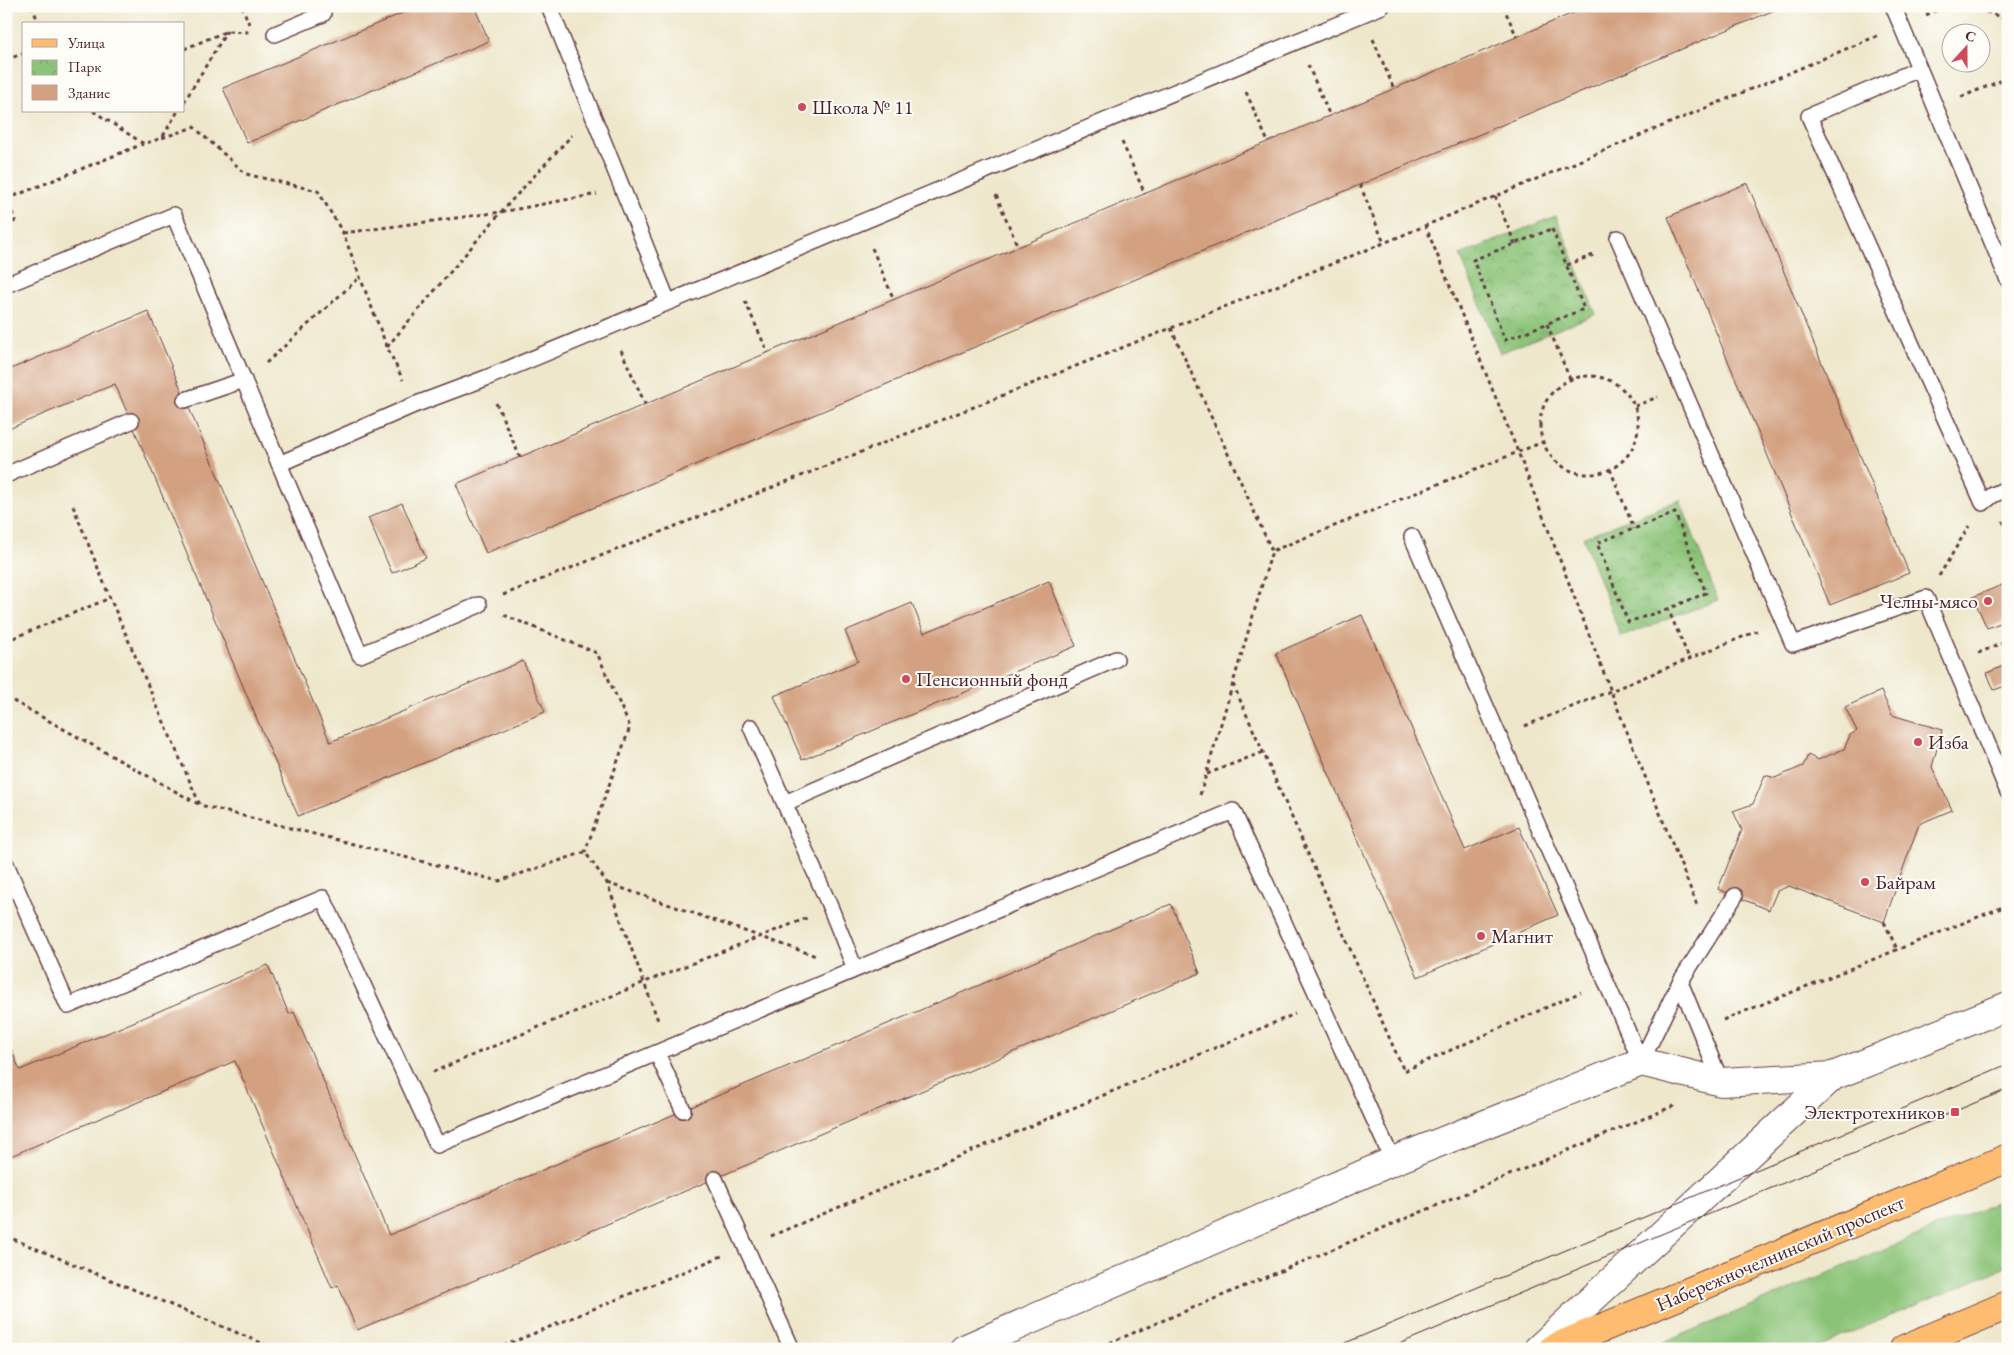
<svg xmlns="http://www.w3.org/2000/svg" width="2014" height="1355" viewBox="0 0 2014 1355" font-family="'EB Garamond',serif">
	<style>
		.green { fill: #8bc478; stroke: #6a7252 }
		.park { fill: url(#park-crowns); stroke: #6a7252 }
		.building { fill: #d3a181 }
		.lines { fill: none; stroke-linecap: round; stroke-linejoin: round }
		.service-casing { stroke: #633d43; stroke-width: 18 }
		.minor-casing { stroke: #633d43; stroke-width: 30 }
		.primary-casing { stroke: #633d43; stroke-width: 30 }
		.path { stroke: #633d43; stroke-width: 3; stroke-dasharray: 4 4; stroke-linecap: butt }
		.service { stroke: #fff; stroke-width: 15 }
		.minor { stroke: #fff; stroke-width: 28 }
		.primary { stroke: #fdbc6f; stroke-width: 28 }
		.tram { stroke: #4a1f2b; stroke-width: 1 }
		.poi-dot { fill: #d1495b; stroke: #fdfcf7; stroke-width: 2 }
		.labels { text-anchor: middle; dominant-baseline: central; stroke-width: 4; stroke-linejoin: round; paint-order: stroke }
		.poi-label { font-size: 20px; fill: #4a1f2b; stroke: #fdfcf7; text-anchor: start }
		.street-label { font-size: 20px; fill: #4a1f2b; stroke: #fdfcf7 }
	</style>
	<defs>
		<pattern id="park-crowns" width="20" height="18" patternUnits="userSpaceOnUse" patternTransform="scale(1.25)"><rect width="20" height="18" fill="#8bc478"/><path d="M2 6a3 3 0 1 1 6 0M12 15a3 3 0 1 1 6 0" fill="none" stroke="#749f63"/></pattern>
	</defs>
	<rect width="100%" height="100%" fill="#fdfcf7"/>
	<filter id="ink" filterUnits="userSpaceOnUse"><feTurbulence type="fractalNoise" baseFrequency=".02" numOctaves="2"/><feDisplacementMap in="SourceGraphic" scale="10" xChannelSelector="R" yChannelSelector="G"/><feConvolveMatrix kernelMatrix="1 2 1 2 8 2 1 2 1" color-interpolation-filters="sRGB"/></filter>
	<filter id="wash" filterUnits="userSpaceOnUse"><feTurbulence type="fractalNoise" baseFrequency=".0096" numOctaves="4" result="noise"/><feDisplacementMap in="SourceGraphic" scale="20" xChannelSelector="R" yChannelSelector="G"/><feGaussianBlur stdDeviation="1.12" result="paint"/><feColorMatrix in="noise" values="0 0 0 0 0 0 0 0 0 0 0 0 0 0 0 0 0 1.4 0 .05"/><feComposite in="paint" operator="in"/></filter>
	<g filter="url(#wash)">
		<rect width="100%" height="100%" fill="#eee7cb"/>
		<path class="green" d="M2008 1197V1266L1813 1349H1649Z"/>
		<path class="park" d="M1556 216 1596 314 1500 353 1460 255Z
			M1680 500 1718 600 1621 637 1583 537Z"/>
		<g id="blocks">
			<path class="building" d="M409 6H474L489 41 247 143 223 88 410 10Z
				M1590 6H1784L486 553 456 484Z
				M1747 183 1909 573 1830 605 1668 217Z
				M148 311 330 742 523 661 545 712 298 816 115 384 6 430V371Z
				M402 503 426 558 392 573 368 518Z
				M1049 581 1076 646 802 760 774 696 858 661 845 631 912 603 924 633Z
				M2002 585 2006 594 2008 593V620L1987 628 1973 597Z
				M1362 615 1465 850 1519 827 1558 915 1418 977 1276 653Z
				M2008 664V685L1994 690 1987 673Z
				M1881 691 1892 715 1942 730 1932 767 1952 810 1919 824 1884 922 1789 886 1777 891 1769 910 1718 889 1742 830 1733 811 1753 804 1765 775 1775 778 1803 766 1808 755 1818 760 1844 749 1850 735 1857 731 1845 707Z
				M1171 904 1200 973 357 1330 338 1285 332 1288 235 1061 6 1158V1038L20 1070 268 965 289 1014 294 1012 389 1235Z"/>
		</g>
	</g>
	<g filter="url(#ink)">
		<use href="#blocks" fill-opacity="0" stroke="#633d43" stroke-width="1"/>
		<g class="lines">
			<g class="service-casing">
				<path id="service" d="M549 6 668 302
					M1893 6 2008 280
					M275 34 323 14 320 6
					M1919 69 1809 116 1983 503 1993 495 2008 488
					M1618 238 1793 644 1926 598 2008 792
					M6 285 174 215 360 655 479 605
					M185 400 244 380
					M279 464 414 405 486 378 1382 6
					M6 475 131 421
					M1412 537 1641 1062
					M751 727 831 909 855 969
					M785 803 1116 659
					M6 864 68 1006 323 898 437 1145 1233 811 1393 1161
					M1680 982 1721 1082
					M657 1053 683 1110
					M1641 1062 1680 982 1735 896
					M715 1179 792 1349"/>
			</g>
			<g class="minor-casing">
				<path id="minor" d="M964 1349 1393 1161 1641 1062 1721 1082 1833 1076
					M1538 1349 1833 1076 2008 1006"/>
			</g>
			<g class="primary-casing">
				<path id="primary" d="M1552 1349 2008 1158
					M1904 1349 2008 1305"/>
			</g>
			<path class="path" d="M32 6 39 24
				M242 6 249 24
				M1503 6 1517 37
				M1971 6 2008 20
				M1926 15 1946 6
				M1373 39 1394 89
				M184 49 227 31 250 32
				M6 60 24 53
				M1308 65 1330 116
				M1246 92 1268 142
				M1961 97 2008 78
				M184 102 227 31
				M93 111 144 144 194 127 246 174 318 191 343 233 387 347 403 380
				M163 136 178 111
				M1122 142 1145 194
				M1360 185 1384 243
				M996 195 1018 247
				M1495 196 1515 244
				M6 197 15 220 6 237
				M7 199 143 144
				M1425 225 1518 452 1621 717 1697 905
				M1552 229 1584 309 1505 340 1473 260Z
				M343 233 501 212 597 194
				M872 248 894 300
				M1567 265 1596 254
				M745 301 768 353
				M1547 324 1570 379
				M1171 328 1272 551
				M387 347 501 212 572 135
				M621 350 645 404
				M266 363 360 277
				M1540 425a49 49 0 1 1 98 0a49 49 0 1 1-98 0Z
				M496 403 520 457
				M1635 406 1658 397
				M1610 469 1634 529
				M73 506 110 598 200 805 499 881 585 852 607 883 659 1023
				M2003 521 2008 532
				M1939 576 1969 526
				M503 595 1384 243 1877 36
				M1668 609 1628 622 1597 543 1675 513 1706 593 1668 609 1689 658
				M504 615 597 653 630 727 585 852
				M6 641 110 598
				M1978 653 2008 641
				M1233 684 1404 1071 1581 992
				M6 697 200 805
				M1525 726 1757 631
				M1207 774 1263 752
				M1200 795 1272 551 1543 442
				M607 883 816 956
				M1884 922 1897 949
				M1723 1020 2008 905
				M433 1072 645 982 807 918
				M6 1236 276 1349
				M771 1236 1295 1014
				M496 1349 722 1256
				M1095 1349 1676 1105"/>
			<use href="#service" class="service"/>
			<use href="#minor" class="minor"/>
			<use href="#primary" class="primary"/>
			<path class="tram" d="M1331 1349 2008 1064
				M1387 1349 2008 1089"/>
		</g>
	</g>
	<g class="poi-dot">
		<circle cx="802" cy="107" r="5"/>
		<circle cx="1988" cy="601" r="5"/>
		<circle cx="906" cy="679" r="5"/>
		<circle cx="1918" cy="742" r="5"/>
		<circle cx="1865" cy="882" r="5"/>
		<circle cx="1481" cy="936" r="5"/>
		<rect x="1950" y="1107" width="10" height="10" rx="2.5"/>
	</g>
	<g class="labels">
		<g class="poi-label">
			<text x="812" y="107">Школа № 11</text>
			<text x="1978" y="601" text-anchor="end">Челны-мясо</text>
			<text x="916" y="679">Пенсионный фонд</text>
			<text x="1928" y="742">Изба</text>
			<text x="1875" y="882">Байрам</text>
			<text x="1491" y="936">Магнит</text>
			<text x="1945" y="1112" text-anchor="end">Электротехников</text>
		</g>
		<g class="street-label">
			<text transform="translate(1780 1253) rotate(-23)">Набережночелнинский проспект</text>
		</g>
	</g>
	<rect width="2014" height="1355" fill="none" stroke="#fdfcf7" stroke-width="25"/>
	<rect x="22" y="22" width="162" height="90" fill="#fdfcf7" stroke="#b5a4a5"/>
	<rect x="32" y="39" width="25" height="8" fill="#fdbc6f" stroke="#b5a4a5"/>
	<text x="68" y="48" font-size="15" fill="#4a1f2b">Улица</text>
	<rect x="32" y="60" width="25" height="15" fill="url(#park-crowns)" stroke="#b5a4a5"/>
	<text x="68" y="72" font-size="15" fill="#4a1f2b">Парк</text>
	<rect x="32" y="85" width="25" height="15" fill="#d3a181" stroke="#b5a4a5"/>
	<text x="68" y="98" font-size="15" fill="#4a1f2b">Здание</text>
	<g transform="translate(1966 48) rotate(21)"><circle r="24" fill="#fdfcf7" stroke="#b5a4a5"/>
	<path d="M0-4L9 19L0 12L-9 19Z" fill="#d1495b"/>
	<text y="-8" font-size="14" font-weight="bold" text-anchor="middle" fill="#4a1f2b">С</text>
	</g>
</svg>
